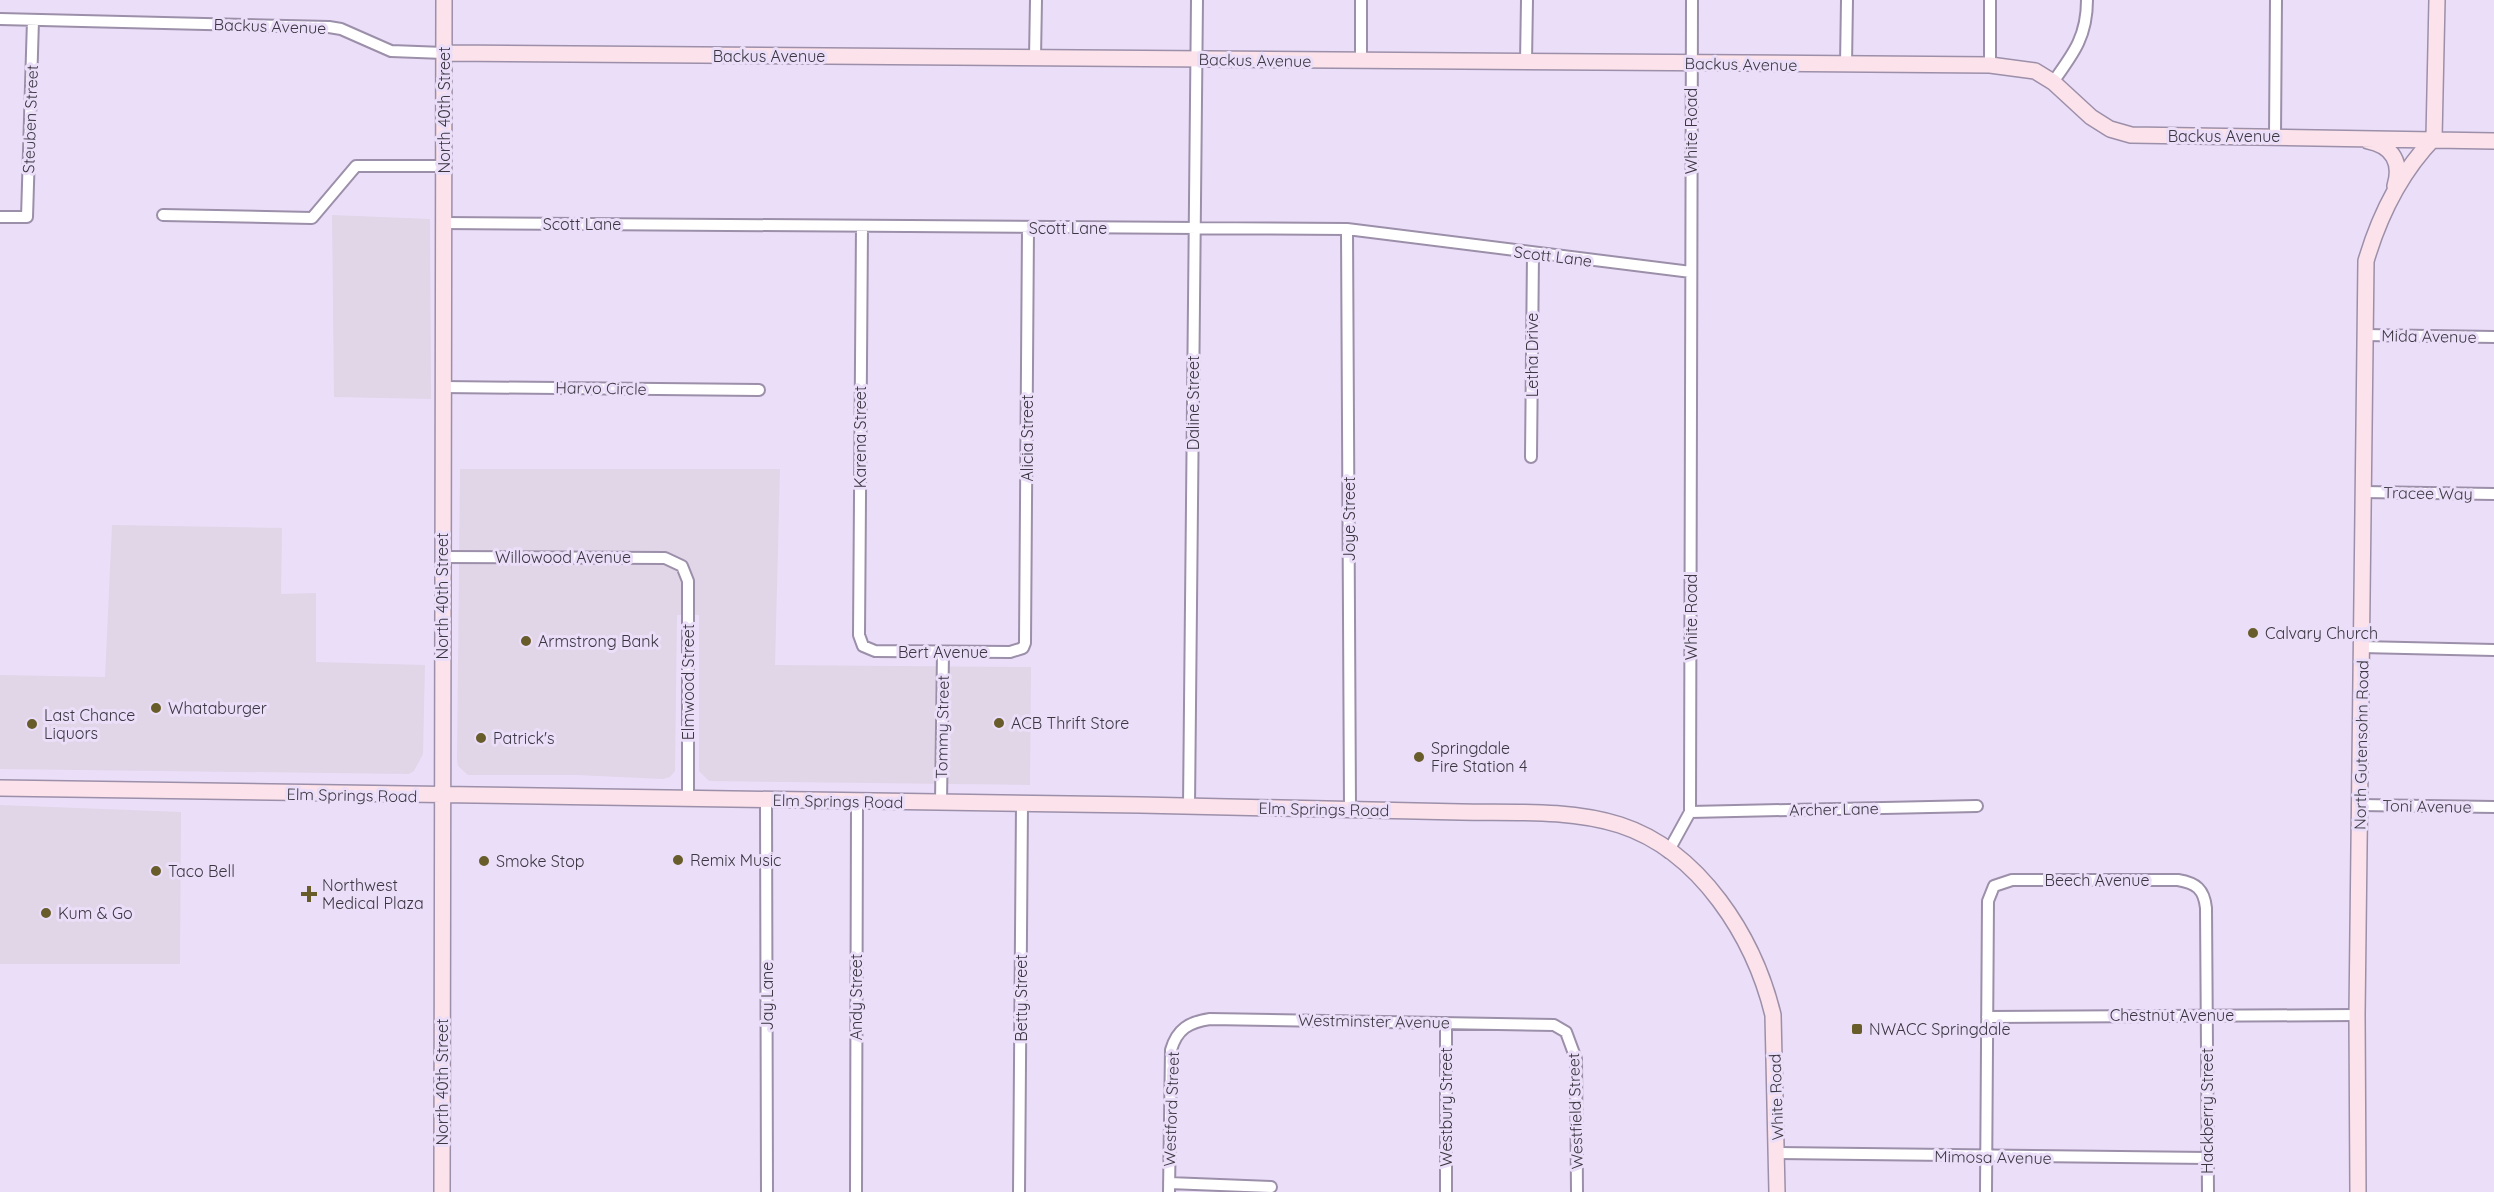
<svg xmlns="http://www.w3.org/2000/svg" width="2494" height="1192" viewBox="0 0 2494 1192" font-family="Quicksand,sans-serif">
	<style>
		.commercial { fill: #e1d5e8 }
		.lines { fill: none; stroke-linecap: round; stroke-linejoin: round }
		.street-casing { stroke: #9c8fa9; stroke-width: 14 }
		.secondary-casing { stroke: #9c8fa9; stroke-width: 18 }
		.street { stroke: #fff; stroke-width: 10 }
		.secondary { stroke: #fce2ea; stroke-width: 15 }
		.poi-dot { fill: #685d2a; stroke: #ebdef9; stroke-width: 2 }
		.labels { text-anchor: middle; dominant-baseline: central; stroke-width: 6; stroke-linejoin: round; paint-order: stroke }
		.street-label { font-size: 16px; fill: #3b3641; stroke: #ebdef9 }
		.poi-label { font-size: 16px; fill: #3b3641; stroke: #ebdef9; text-anchor: start }
	</style>
	<rect width="100%" height="100%" fill="#ebdef9"/>
	<path class="commercial" d="M332 215 430 219 431 399 334 397Z
		M460 469H780L775 665 1031 667 1030 785 709 781 699 771V615H677L675 771 670 777 663 779 576 775H468L458 766 457 760Z
		M112 525 282 528 281 594 316 593V662L425 665 423 754 414 771 409 774 0 769V675L105 677Z
		M0 805 181 812 180 964H0Z"/>
	<g class="lines">
		<g class="street-casing">
			<path id="street" d="M1990 0V65
				M0 19 329 27 341 29 391 51 444 53
				M1035 58 1036 0
				M1361 61V0
				M1526 62 1527 0
				M1846 65 1847 0
				M2053 82C2074 53 2087 36 2087 0
				M2275 136 2276 0
				M163 215 312 218 356 166H444
				M0 217H27L33 20
				M443 223 1347 229 1691 272
				M862 226 859 635 863 646 875 651 1010 652 1023 648 1025 643 1028 228
				M1347 229 1350 808
				M2364 335 2494 337
				M443 387 759 390
				M1531 457 1533 253
				M2363 492 2494 494
				M442 557 665 558 682 566 688 581V799
				M2361 647 2494 650
				M766 800 767 1192
				M941 803 943 652
				M2360 805 2494 807
				M1189 806 1197 0
				M1690 812 1977 806
				M1668 852 1690 812 1692 0
				M1987 1017 2357 1015
				M1777 1153 2208 1158
				M1169 1183 1271 1187
				M856 1192 857 802
				M1019 1192 1022 804
				M1169 1192 1171 1050C1177 1029 1189 1022 1210 1019L1554 1025 1566 1032 1576 1059 1577 1192
				M1446 1192V1023
				M1986 1192 1988 901 1994 886 2012 880H2178C2196 883 2204 889 2206 908L2208 1192"/>
		</g>
		<g class="secondary-casing">
			<path id="secondary" d="M444 53 1990 65 2035 71 2053 82 2091 117 2110 129 2131 135 2494 141
				M2434 138 2437 0
				M2368 141C2393 146 2402 163 2395 186
				M0 788C380 793 760 800 1140 805 1247 807 1354 809 1461 812 1513 813 1569 809 1620 825 1700 851 1754 937 1773 1015L1777 1192
				M442 1192 444 0
				M2358 1192 2357 1015 2366 261C2379 217 2401 172 2434 138"/>
		</g>
		<use href="#street" class="street"/>
		<use href="#secondary" class="secondary"/>
	</g>
	<g class="poi-dot">
		<circle cx="2253" cy="633" r="6"/>
		<circle cx="526" cy="641" r="6"/>
		<circle cx="156" cy="708" r="6"/>
		<circle cx="999" cy="723" r="6"/>
		<circle cx="32" cy="724" r="6"/>
		<circle cx="481" cy="738" r="6"/>
		<circle cx="1419" cy="757" r="6"/>
		<circle cx="678" cy="860" r="6"/>
		<circle cx="484" cy="861" r="6"/>
		<circle cx="156" cy="871" r="6"/>
		<path d="M306 885h6v6h6v6h-6v6h-6v-6h-6v-6h6z"/>
		<circle cx="46" cy="913" r="6"/>
		<rect x="1851" y="1023" width="12" height="12" rx="3"/>
	</g>
	<g class="labels">
		<g class="street-label">
			<text transform="translate(270 26) rotate(2)">Backus Avenue</text>
			<text x="769" y="56">Backus Avenue</text>
			<text transform="translate(1255 60) rotate(1)">Backus Avenue</text>
			<text transform="translate(1741 64) rotate(1)">Backus Avenue</text>
			<text transform="translate(444 110) rotate(-90)">North 40th Street</text>
			<text transform="translate(30 119) rotate(-88)">Steuben Street</text>
			<text transform="translate(1691 131) rotate(-90)">White Road</text>
			<text x="2224" y="136">Backus Avenue</text>
			<text x="582" y="224">Scott Lane</text>
			<text x="1068" y="228">Scott Lane</text>
			<text transform="translate(1553 256) rotate(7)">Scott Lane</text>
			<text transform="translate(2429 336) rotate(1)">Mida Avenue</text>
			<text transform="translate(1532 355) rotate(-90)">Letha Drive</text>
			<text transform="translate(601 388) rotate(1)">Harvo Circle</text>
			<text transform="translate(1193 403) rotate(-90)">Daline Street</text>
			<text transform="translate(860 437) rotate(-90)">Karena Street</text>
			<text transform="translate(1027 438) rotate(-90)">Alicia Street</text>
			<text transform="translate(2428 493) rotate(1)">Tracee Way</text>
			<text transform="translate(1349 519) rotate(-90)">Joye Street</text>
			<text x="563" y="557">Willowood Avenue</text>
			<text transform="translate(442 596) rotate(-90)">North 40th Street</text>
			<text transform="translate(1691 617) rotate(-90)">White Road</text>
			<text x="943" y="652">Bert Avenue</text>
			<text transform="translate(688 682) rotate(-90)">Elmwood Street</text>
			<text transform="translate(942 727) rotate(-89)">Tommy Street</text>
			<text transform="translate(2361 745) rotate(-89)">North Gutensohn Road</text>
			<text transform="translate(352 795) rotate(1)">Elm Springs Road</text>
			<text transform="translate(838 801) rotate(1)">Elm Springs Road</text>
			<text transform="translate(2427 806) rotate(1)">Toni Avenue</text>
			<text transform="translate(1324 809) rotate(1)">Elm Springs Road</text>
			<text transform="translate(1834 809) rotate(-1)">Archer Lane</text>
			<text x="2097" y="880">Beech Avenue</text>
			<text transform="translate(767 996) rotate(-90)">Jay Lane</text>
			<text transform="translate(856 997) rotate(-90)">Andy Street</text>
			<text transform="translate(1021 998) rotate(-90)">Betty Street</text>
			<text x="2172" y="1015">Chestnut Avenue</text>
			<text transform="translate(1374 1021) rotate(1)">Westminster Avenue</text>
			<text transform="translate(442 1082) rotate(-90)">North 40th Street</text>
			<text transform="translate(1776 1097) rotate(-92)">White Road</text>
			<text transform="translate(1446 1107) rotate(-90)">Westbury Street</text>
			<text transform="translate(1171 1109) rotate(-88)">Westford Street</text>
			<text transform="translate(1575 1111) rotate(-92)">Westfield Street</text>
			<text transform="translate(2207 1111) rotate(-90)">Hackberry Street</text>
			<text transform="translate(1993 1157) rotate(1)">Mimosa Avenue</text>
		</g>
		<g class="poi-label">
			<text x="2265" y="633">Calvary Church</text>
			<text x="538" y="641">Armstrong Bank</text>
			<text x="168" y="708">Whataburger</text>
			<text x="44" y="715">Last Chance<tspan x="44" dy="18">Liquors</tspan></text>
			<text x="1011" y="723">ACB Thrift Store</text>
			<text x="493" y="738">Patrick's</text>
			<text x="1431" y="748">Springdale<tspan x="1431" dy="18">Fire Station 4</tspan></text>
			<text x="690" y="860">Remix Music</text>
			<text x="496" y="861">Smoke Stop</text>
			<text x="168" y="871">Taco Bell</text>
			<text x="322" y="885">Northwest<tspan x="322" dy="18">Medical Plaza</tspan></text>
			<text x="58" y="913">Kum &amp; Go</text>
			<text x="1869" y="1029">NWACC Springdale</text>
		</g>
	</g>
</svg>
